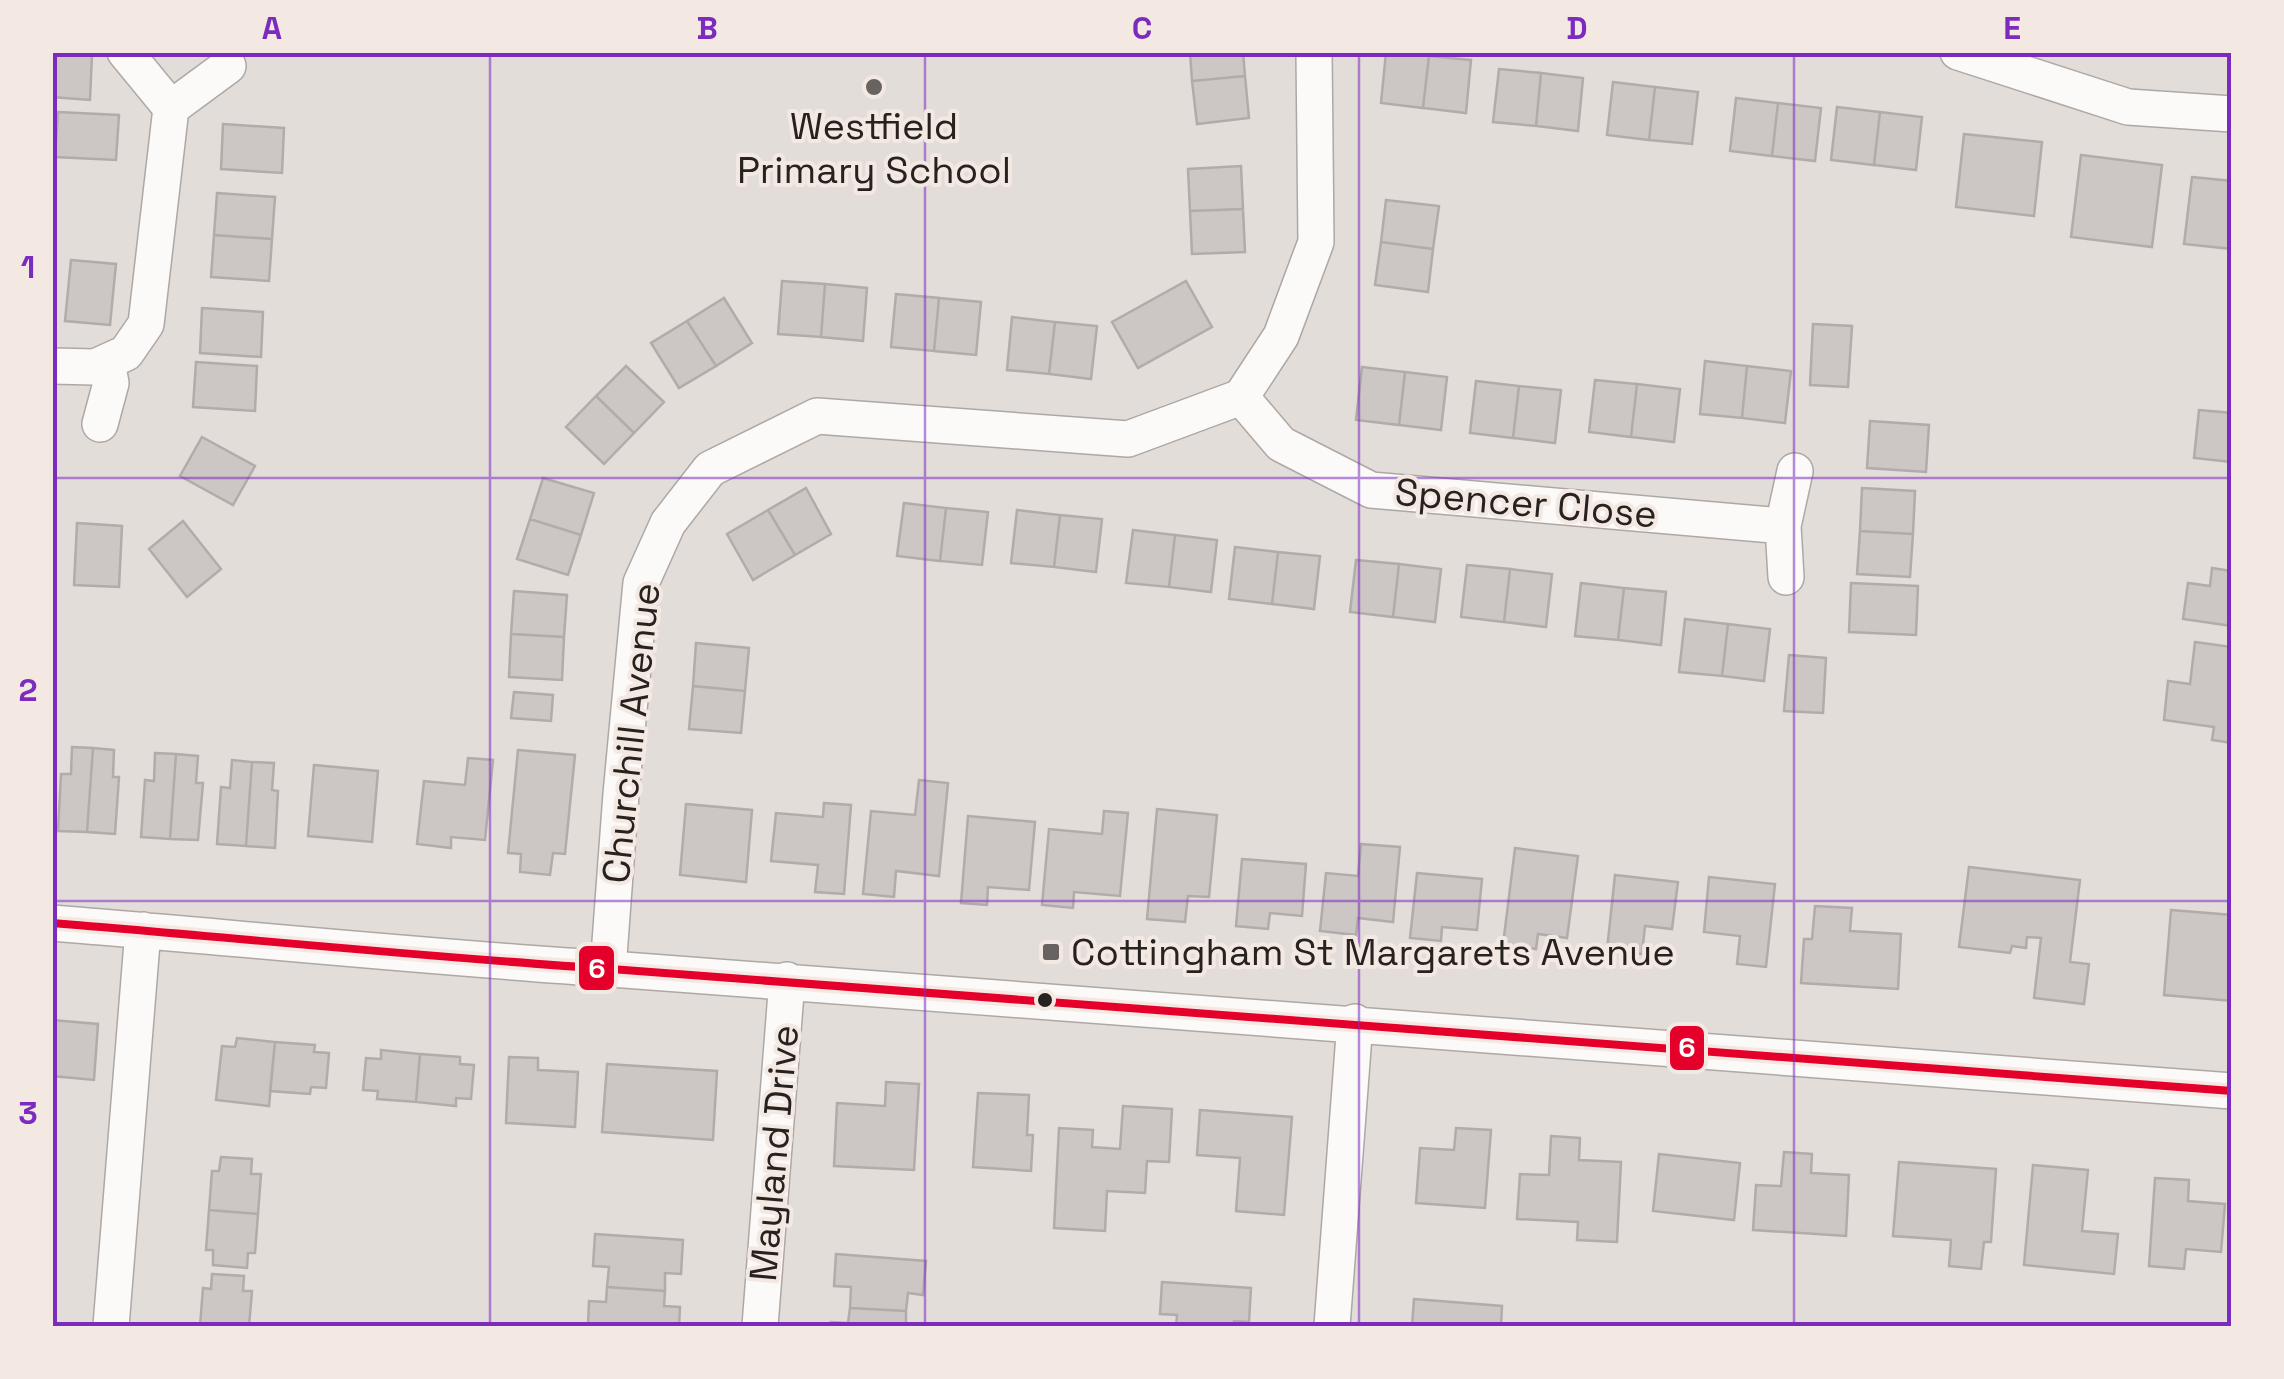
<svg xmlns="http://www.w3.org/2000/svg" width="2284" height="1379" viewBox="0 0 2284 1379" font-family="'Space Grotesk',sans-serif">
	<style>
		.building { fill: #ccc6c4; stroke: #b1acaa; stroke-width: 2.5 }
		.lines { fill: none; stroke-linecap: round; stroke-linejoin: round }
		.street-casing { stroke: #ada8a5; stroke-width: 38 }
		.street { stroke: #fbfaf9; stroke-width: 35 }
		.bus-1-casing { stroke: #f4e9e2; stroke-width: 15 }
		.bus-1 { stroke: #e4002b; stroke-width: 8 }
		.grid { fill: none; stroke: #7b2cbf; stroke-width: 2.5; stroke-opacity: 0.55 }
		.poi-dot { fill: #686360; stroke: #f4e9e2; stroke-width: 4 }
		.bus-dot { fill: #26221f; stroke: #f4e9e2; stroke-width: 4 }
		.labels { text-anchor: middle; dominant-baseline: central; stroke-width: 8; stroke-linejoin: round; paint-order: stroke }
		.poi-label { font-size: 38px; fill: #26221f; stroke: #f4e9e2 }
		.street-label { font-size: 38px; fill: #26221f; stroke: #f4e9e2 }
		.line-badge { stroke: #f4e9e2; stroke-width: 4 }
		.badge-label { font-size: 28px; text-anchor: middle; font-weight: bold; fill: #fff }
		.neatline { fill: none; stroke: #7b2cbf; stroke-width: 4 }
		.grid-label { font-size: 32px; text-anchor: middle; font-weight: bold; fill: #7b2cbf }
	</style>
	<rect width="100%" height="100%" fill="#e3ddd9"/>
	<path class="building" d="M1190 52H1243L1245 76 1192 81Z
		M1386 52 1429 56 1423 108 1381 103Z
		M52 53 92 55 90 100 52 97Z
		M1429 56 1471 60 1466 113 1423 108Z
		M1499 69 1541 73 1536 126 1493 122Z
		M1541 73 1583 78 1578 131 1536 126Z
		M1245 76 1249 118 1197 124 1192 81Z
		M1613 82 1655 87 1649 140 1607 135Z
		M1655 87 1698 92 1692 144 1649 140Z
		M1736 98 1778 103 1772 156 1730 151Z
		M1778 103 1821 108 1815 161 1772 156Z
		M1837 107 1880 112 1874 165 1831 160Z
		M58 112 119 115 116 160 55 157Z
		M1880 112 1922 117 1916 170 1874 165Z
		M223 124 284 128 282 173 221 169Z
		M1964 134 2042 142 2034 216 1956 207Z
		M2081 155 2162 165 2152 247 2071 237Z
		M1241 166 1243 209 1190 211 1188 169Z
		M2192 177 2232 181V249L2184 244Z
		M217 193 275 197 272 239 214 235Z
		M1386 200 1439 206 1433 249 1381 242Z
		M1243 209 1245 252 1192 254 1190 211Z
		M214 235 272 239 269 281 211 277Z
		M1381 242 1433 249 1428 292 1375 285Z
		M71 260 116 264 110 325 65 321Z
		M782 281 825 284 821 337 778 334Z
		M1186 281 1212 327 1138 368 1112 322Z
		M825 284 867 288 863 341 821 337Z
		M896 294 939 298 934 351 891 347Z
		M724 298 752 343 716 366 687 321Z
		M939 298 981 302 976 355 934 351Z
		M202 308 263 312 261 357 200 353Z
		M1012 317 1055 322 1049 374 1007 370Z
		M687 321 716 366 679 388 651 343Z
		M1055 322 1097 326 1091 379 1049 374Z
		M1813 324 1852 326 1848 387 1810 385Z
		M1705 361 1747 366 1742 418 1700 414Z
		M196 362 257 366 255 411 193 407Z
		M626 366 664 402 634 433 596 396Z
		M1747 366 1791 371 1785 423 1742 418Z
		M1362 367 1405 372 1399 425 1356 420Z
		M1405 372 1447 377 1441 430 1399 425Z
		M1595 380 1637 384 1631 437 1589 432Z
		M1476 381 1519 386 1513 438 1470 433Z
		M1637 384 1680 389 1674 442 1631 437Z
		M1519 386 1561 390 1555 443 1513 438Z
		M596 396 634 433 604 464 566 427Z
		M2199 410 2232 413V462L2194 458Z
		M1870 421 1929 425 1926 472 1867 468Z
		M202 437 255 466 233 505 180 476Z
		M543 478 594 493 581 535 530 519Z
		M806 488 831 534 795 555 768 510Z
		M1862 488 1915 491 1913 534 1860 531Z
		M904 503 946 508 940 561 897 556Z
		M946 508 988 512 982 565 940 561Z
		M768 510 795 555 753 580 727 534Z
		M1017 510 1060 515 1054 567 1011 563Z
		M1060 515 1102 519 1096 572 1054 567Z
		M530 519 581 535 568 575 517 559Z
		M183 521 221 569 187 597 149 549Z
		M77 523 122 526 119 587 74 585Z
		M1133 530 1175 535 1169 587 1126 583Z
		M1860 531 1913 534 1910 577 1857 574Z
		M1175 535 1217 540 1211 592 1169 587Z
		M1235 547 1278 552 1272 604 1229 599Z
		M1278 552 1320 556 1314 609 1272 604Z
		M1356 560 1399 564 1393 617 1350 612Z
		M1399 564 1441 569 1435 622 1393 617Z
		M1467 565 1510 569 1504 622 1461 617Z
		M2212 568 2232 571V626L2183 619 2188 583 2210 586Z
		M1510 569 1552 574 1546 627 1504 622Z
		M1581 583 1624 588 1618 640 1575 636Z
		M1851 583 1918 586 1916 635 1849 632Z
		M1624 588 1666 592 1661 645 1618 640Z
		M514 591 567 595 564 637 511 634Z
		M1685 619 1728 624 1722 676 1679 672Z
		M1728 624 1770 629 1764 681 1722 676Z
		M511 634 564 637 562 680 509 677Z
		M2195 642 2232 647V743L2212 740 2214 727 2164 720 2168 681 2190 684Z
		M696 643 749 648 745 691 693 686Z
		M1789 655 1826 658 1823 713 1784 711Z
		M693 686 745 691 741 733 689 729Z
		M514 692 553 695 551 721 511 718Z
		M72 747 93 748 87 832 58 831 61 774H71Z
		M93 748 114 750 113 777H119L115 834 87 832Z
		M518 750 575 755 565 854 553 853 550 875 520 872 521 854 508 853Z
		M155 753 176 754 170 839 141 837 145 780 154 781Z
		M176 754 198 756 196 783H203L198 840 170 839Z
		M468 758 493 760 485 840 451 837V848L417 844 424 781 465 785Z
		M232 760 252 762 246 846 217 844 221 787 230 788Z
		M252 762 274 763 272 790 278 791 275 848 246 846Z
		M314 765 378 771 372 842 308 836Z
		M919 780 948 783 939 876 896 871 894 897 863 894 871 811 915 815Z
		M824 803 851 805 844 894 815 892 818 865 771 861 776 813 823 817Z
		M686 804 752 810 746 882 680 875Z
		M1157 809 1217 815 1209 897 1188 896 1185 922 1147 919Z
		M1104 811 1128 813 1120 896 1074 892 1073 908 1042 905 1049 829 1102 834Z
		M968 816 1035 822 1029 890 988 887 987 905 961 903Z
		M1361 844 1400 847 1393 922 1358 918 1356 935 1320 931 1326 873 1358 876Z
		M1515 848 1578 856 1567 938 1538 934 1536 949 1503 945Z
		M1242 859 1306 864 1302 916 1270 913 1268 929 1236 926Z
		M1969 867 2080 880 2070 962 2089 964 2084 1004 2034 998 2041 938 2027 937 2026 948 2012 946 2010 953 1959 947Z
		M1417 873 1482 879 1477 930 1442 927 1441 941 1410 938Z
		M1615 875 1678 882 1672 929 1645 926 1642 954 1607 950Z
		M1709 877 1775 884 1766 967 1737 964 1740 936 1704 932Z
		M1815 906 1852 908 1850 931 1901 934 1898 989 1801 983 1804 939H1812Z
		M2171 910 2232 915V1001L2164 995Z
		M52 1020 98 1024 94 1080 52 1076Z
		M237 1038 275 1042 269 1106 216 1100 222 1046 235 1047Z
		M275 1042 315 1045 314 1052 329 1053 326 1088 311 1087 310 1094 270 1091Z
		M381 1050 420 1054 416 1102 377 1099 378 1091 363 1090 366 1058 381 1059Z
		M420 1054 460 1057V1064L474 1065 471 1099 456 1098V1106L416 1102Z
		M509 1057 538 1058V1070L578 1072 575 1127 506 1123Z
		M607 1064 717 1071 713 1140 602 1132Z
		M886 1082 919 1084 914 1170 834 1166 837 1103 885 1106Z
		M978 1093 1029 1095 1027 1135H1033L1031 1171 973 1167Z
		M1123 1106 1172 1109 1169 1162 1147 1161 1145 1193 1107 1191 1105 1231 1054 1228 1059 1128 1093 1130 1092 1147 1120 1149Z
		M1200 1110 1292 1117 1284 1215 1236 1211 1240 1158 1197 1155Z
		M1456 1128 1491 1130 1485 1208 1416 1203 1420 1148 1454 1150Z
		M1551 1136 1580 1138 1579 1160 1621 1162 1617 1242 1577 1240 1578 1222 1517 1219 1520 1174 1549 1175Z
		M1784 1152 1812 1154 1811 1173 1849 1175 1846 1236 1753 1230 1756 1185 1781 1186Z
		M1659 1154 1740 1163 1734 1220 1653 1211Z
		M221 1157 252 1159 251 1174H261L258 1214 209 1210 212 1171H219Z
		M1899 1162 1996 1169 1991 1242H1984L1981 1269 1949 1266 1951 1240 1893 1236Z
		M2033 1165 2088 1170 2082 1231 2118 1234 2114 1274 2024 1265Z
		M2155 1178 2189 1180 2188 1201 2225 1204 2221 1252 2186 1249 2184 1269 2149 1266Z
		M209 1210 258 1214 255 1253H248L247 1268 213 1265V1250H206Z
		M595 1234 683 1240 681 1274 665 1273V1291L607 1287 609 1267 593 1266Z
		M836 1254 926 1261 923 1295 908 1293 906 1311 850 1308 851 1287 834 1286Z
		M212 1274 244 1276 243 1291H252L249 1326H200L203 1288 211 1289Z
		M1162 1282 1251 1288 1249 1322 1234 1321V1326H1176L1177 1315 1160 1314Z
		M607 1287 665 1291 664 1306 680 1307 679 1326H588L589 1301 606 1302Z
		M1414 1299 1502 1306 1501 1326H1412Z
		M850 1308 906 1311V1326H831V1322L848 1323Z"/>
	<g class="lines">
		<g class="street-casing">
			<path id="street" d="M125 52 171 108 228 66
				M1958 52 2128 107 2232 114
				M52 366 95 367 126 353 146 324 171 108
				M1241 397 1281 444 1371 490 1783 526
				M100 424 111 383 107 362
				M1786 577 1783 526 1795 471
				M52 923C239 938 424 957 611 969 1151 1006 1691 1047 2232 1091
				M608 969 621 794 641 583 668 523 710 469 817 416 1128 439 1241 397 1281 336 1316 242 1314 52
				M111 1326 143 930
				M760 1326 787 980
				M1332 1326 1355 1022"/>
		</g>
		<use href="#street" class="street"/>
		<g class="bus-1-casing">
			<path id="bus-1" d="M52 923C239 938 424 957 611 969 1151 1006 1691 1047 2232 1091"/>
		</g>
		<use href="#bus-1" class="bus-1"/>
	</g>
	<path class="grid" d="M490 52V1326M925 52V1326M1359 52V1326M1794 52V1326M52 478H2232M52 901H2232"/>
	<g class="poi-dot">
		<circle cx="874" cy="87" r="10"/>
		<rect x="1041" y="942" width="20" height="20" rx="5"/>
	</g>
	<circle class="bus-dot" cx="1045" cy="1000" r="9"/>
	<g class="labels">
		<g class="poi-label">
			<text x="874" y="126">Westfield<tspan x="874" dy="44">Primary School</tspan></text>
			<text x="1071" y="952" text-anchor="start">Cottingham St Margarets Avenue</text>
		</g>
		<g class="street-label">
			<text transform="translate(1526 503) rotate(5)">Spencer Close</text>
			<text transform="translate(631 733) rotate(-84)">Churchill Avenue</text>
			<text transform="translate(774 1153) rotate(-85)">Mayland Drive</text>
		</g>
	</g>
	<g class="line-badge">
		<rect x="577" y="944" width="39" height="48" rx="10" fill="#e4002b"/>
		<rect x="1668" y="1024" width="38" height="48" rx="10" fill="#e4002b"/>
	</g>
	<g class="badge-label">
		<text x="597" y="978">6</text>
		<text x="1687" y="1057">6</text>
	</g>
	<rect width="2284" height="1379" fill="none" stroke="#f4e9e2" stroke-width="110"/>
	<rect x="55" y="55" width="2174" height="1269" class="neatline"/>
	<g class="grid-label">
		<text x="272" y="39">A</text>
		<text x="707" y="39">B</text>
		<text x="1142" y="39">C</text>
		<text x="1577" y="39">D</text>
		<text x="2012" y="39">E</text>
		<text x="28" y="278">1</text>
		<text x="28" y="701">2</text>
		<text x="28" y="1124">3</text>
	</g>
</svg>
